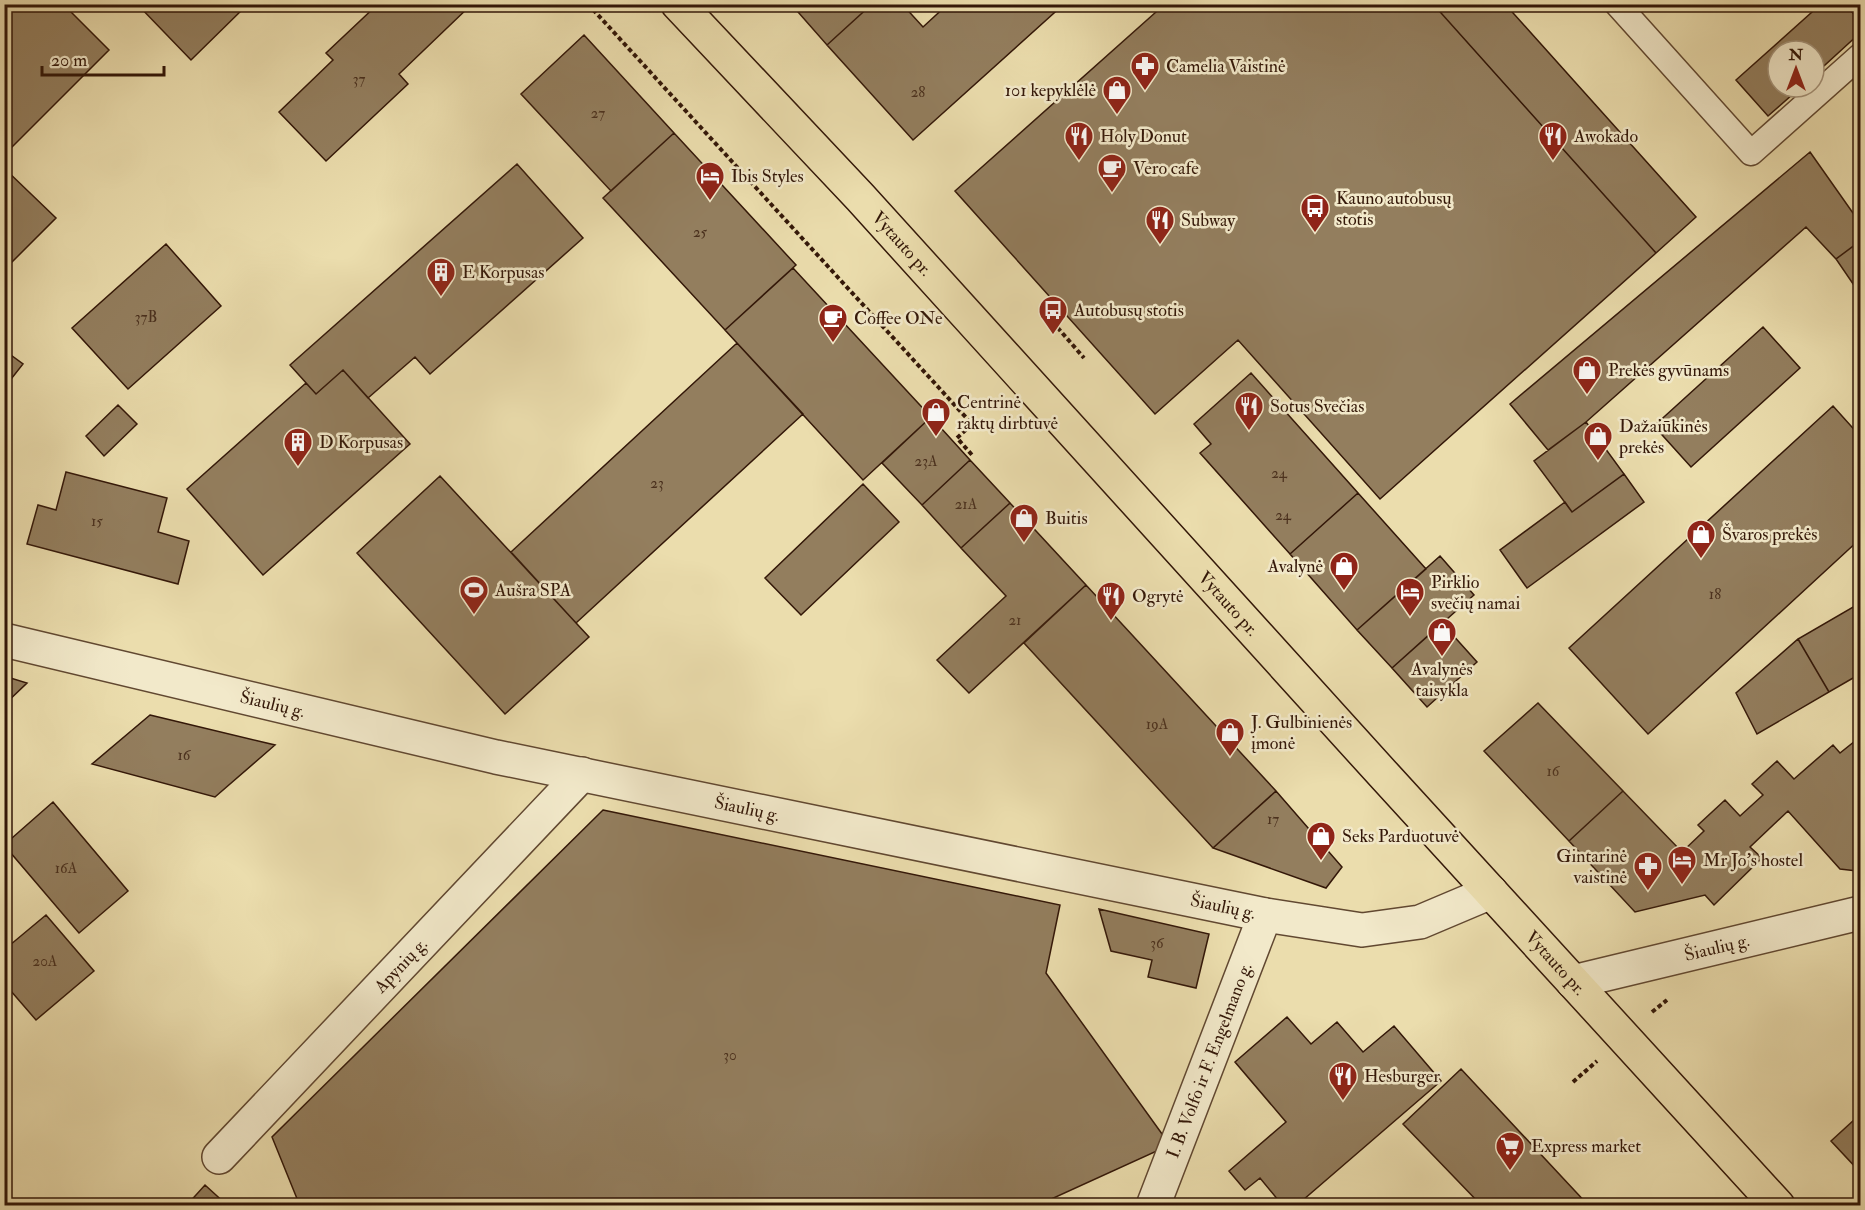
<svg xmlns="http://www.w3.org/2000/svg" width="1865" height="1210" viewBox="0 0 1865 1210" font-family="'IM FELL Double Pica',serif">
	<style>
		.building { fill: #937e5e; stroke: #331708; stroke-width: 1.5 }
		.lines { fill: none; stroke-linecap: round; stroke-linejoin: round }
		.service-casing { stroke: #614831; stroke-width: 27 }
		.minor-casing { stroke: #614831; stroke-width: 36 }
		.primary-casing { stroke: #331708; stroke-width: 36 }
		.path { stroke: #331708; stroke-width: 4; stroke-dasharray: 4.5 3; stroke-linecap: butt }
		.service { stroke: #f2e9ca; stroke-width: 24 }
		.minor { stroke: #f2e9ca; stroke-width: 33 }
		.primary { stroke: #ebddad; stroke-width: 33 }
		.labels { text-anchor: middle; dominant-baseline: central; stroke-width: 5; stroke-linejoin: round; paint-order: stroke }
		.number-label { font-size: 15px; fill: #4b311e }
		.poi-label { font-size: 18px; fill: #331708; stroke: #f2e9ca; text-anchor: start }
		.street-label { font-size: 18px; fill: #331708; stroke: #f2e9ca }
	</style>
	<rect width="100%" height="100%" fill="#ebddad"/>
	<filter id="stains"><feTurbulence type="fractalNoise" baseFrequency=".00333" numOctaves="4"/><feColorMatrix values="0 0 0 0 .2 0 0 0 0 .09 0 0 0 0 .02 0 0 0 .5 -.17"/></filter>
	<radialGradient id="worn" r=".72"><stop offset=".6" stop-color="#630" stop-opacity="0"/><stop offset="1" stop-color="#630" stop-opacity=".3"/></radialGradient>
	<path class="building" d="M4 4H63L109 50 4 155Z
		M137 4H248L191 60Z
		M378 4H472L399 74 408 84 326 161 279 112 333 60 326 53Z
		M791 4H872L827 45Z
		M872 4H902L923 27 948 4H1064L913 140 827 45Z
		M1165 4H1433L1656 253 1380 499 1238 340 1155 414 955 191Z
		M1433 4H1505L1696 217 1656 253Z
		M1821 4H1845L1860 21V33L1814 75V51H1778V87H1801L1768 116 1736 80Z
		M584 35 674 133 611 191 521 94Z
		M674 133 796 265 725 330 603 198Z
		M1810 152 1860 223V241L1836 259 1806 227 1586 422 1548 450 1510 404Z
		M517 164 583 238 430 374 415 357 368 398 343 370 316 394 290 365Z
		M4 168 56 218 4 270Z
		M1860 241V294L1836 259Z
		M166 244 221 306 128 389 72 328Z
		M793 268 931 417 863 480 725 330Z
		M1763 327 1800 368 1691 467 1654 426Z
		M737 343 803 414 576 623 511 552Z
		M4 350 23 364 4 388Z
		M343 370 410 444 263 575 187 489 306 383 316 394Z
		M1251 373 1358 493 1290 554 1200 453 1211 444 1194 424Z
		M118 405 137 424 104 456 86 436Z
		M1833 406 1860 436V539L1648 734 1569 648Z
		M931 417 970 460 922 505 882 463Z
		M1586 422 1624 474 1572 512 1534 461Z
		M970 460 1010 503 961 548 922 505Z
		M66 472 167 498 158 532 189 541 178 584 27 544 38 505 56 510Z
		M1624 474 1644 502 1527 588 1500 550 1565 502 1572 512Z
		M440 476 589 637 505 714 357 553Z
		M863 484 899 522 801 615 765 578Z
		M1358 493 1426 569 1357 630 1290 554Z
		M1010 503 1086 585 969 693 937 660 1006 596 961 548Z
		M1440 556 1474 595 1392 668 1357 630Z
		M1086 585 1276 791 1213 848 1024 643Z
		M1860 603V674L1829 692 1798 639Z
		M1442 623 1477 662 1427 707 1392 668Z
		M1798 639 1829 692 1757 734 1736 693Z
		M4 676 27 683 4 705Z
		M1538 703 1623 791 1569 841 1484 751Z
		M150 715 275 745 215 797 92 764Z
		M1860 737V868L1857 871 1840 869 1788 811 1750 847 1762 858 1714 905 1705 895 1635 912 1569 841 1623 791 1682 852 1704 831 1698 825 1725 800 1740 816 1763 795 1752 784 1777 761 1794 779 1833 745 1840 753Z
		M1276 791 1342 867 1326 888 1213 848Z
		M53 802 128 891 79 933 4 845Z
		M603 810 1060 905 1046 973 1170 1145 1036 1206H300L272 1137Z
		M1099 909 1209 934 1196 988 1148 977 1152 960 1111 951Z
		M46 915 94 971 36 1020 4 983V950Z
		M1287 1017 1311 1044 1337 1022 1363 1052 1394 1026 1441 1081 1296 1206H1283L1260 1178 1245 1190 1229 1171 1286 1122 1235 1062Z
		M1461 1069 1589 1206H1482L1403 1124Z
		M1860 1119V1172L1831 1141 1854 1120Z
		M205 1185 228 1206H186Z"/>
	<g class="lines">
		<g class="service-casing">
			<path id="service" d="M1617 4 1751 153 1860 56"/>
		</g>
		<g class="minor-casing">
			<g id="minor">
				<path id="s1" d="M4 640 496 757 1265 915 1362 930 1420 922 1491 892"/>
				<path id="s2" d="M1573 982 1860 913"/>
				<path id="s3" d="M219 1157 582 774"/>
				<path id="s4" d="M1153 1206 1265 915"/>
			</g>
		</g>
		<g class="primary-casing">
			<g id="primary">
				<path id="s5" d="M678 4 860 197 1383 774 1778 1206"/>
			</g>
		</g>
		<path class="path" d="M588 4 972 424 957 438 972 455
			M1048 324 1051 320 1084 358
			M1652 1012 1667 1000
			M1573 1082 1597 1061"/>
		<use href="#service" class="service"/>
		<use href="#minor" class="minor"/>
		<use href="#primary" class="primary"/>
	</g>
	<defs>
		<g id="pharmacy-pin" transform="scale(1.5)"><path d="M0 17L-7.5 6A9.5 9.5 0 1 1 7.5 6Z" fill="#8f2418" stroke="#f2e9ca"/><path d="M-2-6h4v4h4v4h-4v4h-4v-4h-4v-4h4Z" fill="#fff"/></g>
		<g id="shop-pin" transform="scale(1.5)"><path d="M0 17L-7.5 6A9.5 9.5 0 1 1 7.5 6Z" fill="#8f2418" stroke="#f2e9ca"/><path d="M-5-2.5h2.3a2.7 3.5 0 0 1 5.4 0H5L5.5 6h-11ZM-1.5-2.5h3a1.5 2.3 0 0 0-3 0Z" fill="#fff"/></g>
		<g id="restaurant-pin" transform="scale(1.5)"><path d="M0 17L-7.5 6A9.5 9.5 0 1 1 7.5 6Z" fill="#8f2418" stroke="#f2e9ca"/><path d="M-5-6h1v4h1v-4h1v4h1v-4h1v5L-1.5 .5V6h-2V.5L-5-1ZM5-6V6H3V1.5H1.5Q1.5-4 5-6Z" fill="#fff"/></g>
		<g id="cafe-pin" transform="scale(1.5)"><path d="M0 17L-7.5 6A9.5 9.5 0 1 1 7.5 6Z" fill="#8f2418" stroke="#f2e9ca"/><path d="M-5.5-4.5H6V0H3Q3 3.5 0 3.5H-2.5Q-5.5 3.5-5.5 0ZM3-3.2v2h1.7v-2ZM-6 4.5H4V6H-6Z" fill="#fff"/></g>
		<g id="hotel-pin" transform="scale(1.5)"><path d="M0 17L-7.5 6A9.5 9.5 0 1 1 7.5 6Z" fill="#8f2418" stroke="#f2e9ca"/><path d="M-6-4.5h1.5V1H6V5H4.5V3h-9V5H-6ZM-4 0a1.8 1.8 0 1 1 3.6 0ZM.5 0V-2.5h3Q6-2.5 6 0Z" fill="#fff"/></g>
		<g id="bus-pin" transform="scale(1.5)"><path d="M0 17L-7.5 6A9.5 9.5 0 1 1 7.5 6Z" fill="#8f2418" stroke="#f2e9ca"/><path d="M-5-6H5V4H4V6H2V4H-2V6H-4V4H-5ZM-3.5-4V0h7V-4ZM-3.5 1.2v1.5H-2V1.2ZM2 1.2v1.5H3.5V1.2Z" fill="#fff"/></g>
		<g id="building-pin" transform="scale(1.5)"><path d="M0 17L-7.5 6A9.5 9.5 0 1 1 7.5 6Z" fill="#8f2418" stroke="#f2e9ca"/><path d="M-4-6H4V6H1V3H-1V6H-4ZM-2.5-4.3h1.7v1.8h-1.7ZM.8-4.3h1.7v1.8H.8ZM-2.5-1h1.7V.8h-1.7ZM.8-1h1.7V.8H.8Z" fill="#fff"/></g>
		<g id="stadium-pin" transform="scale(1.5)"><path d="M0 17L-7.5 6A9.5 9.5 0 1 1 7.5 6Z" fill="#8f2418" stroke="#f2e9ca"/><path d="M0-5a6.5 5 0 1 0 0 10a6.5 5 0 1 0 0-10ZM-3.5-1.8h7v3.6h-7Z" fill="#fff"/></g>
		<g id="supermarket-pin" transform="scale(1.5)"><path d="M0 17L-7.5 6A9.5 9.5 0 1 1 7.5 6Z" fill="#8f2418" stroke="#f2e9ca"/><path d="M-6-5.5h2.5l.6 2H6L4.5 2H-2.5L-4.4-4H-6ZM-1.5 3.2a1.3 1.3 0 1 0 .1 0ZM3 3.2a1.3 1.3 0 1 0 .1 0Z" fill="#fff"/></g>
	</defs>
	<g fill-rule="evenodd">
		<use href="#pharmacy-pin" x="1145" y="66"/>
		<use href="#shop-pin" x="1117" y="90"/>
		<use href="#restaurant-pin" x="1079" y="136"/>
		<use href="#restaurant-pin" x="1553" y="136"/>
		<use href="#cafe-pin" x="1112" y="168"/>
		<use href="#hotel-pin" x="710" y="176"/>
		<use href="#bus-pin" x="1315" y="208"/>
		<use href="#restaurant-pin" x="1160" y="220"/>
		<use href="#building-pin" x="441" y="272"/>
		<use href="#bus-pin" x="1053" y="310"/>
		<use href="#cafe-pin" x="833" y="318"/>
		<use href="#shop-pin" x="1587" y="370"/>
		<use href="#restaurant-pin" x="1249" y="406"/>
		<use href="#shop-pin" x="936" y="412"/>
		<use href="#shop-pin" x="1598" y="436"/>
		<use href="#building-pin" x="298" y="442"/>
		<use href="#shop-pin" x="1024" y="518"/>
		<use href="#shop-pin" x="1701" y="534"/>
		<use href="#shop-pin" x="1344" y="566"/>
		<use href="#stadium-pin" x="474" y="590"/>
		<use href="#hotel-pin" x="1410" y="592"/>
		<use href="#restaurant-pin" x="1111" y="596"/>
		<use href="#shop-pin" x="1442" y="632"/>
		<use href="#shop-pin" x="1230" y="732"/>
		<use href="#shop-pin" x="1321" y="836"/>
		<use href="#hotel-pin" x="1682" y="860"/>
		<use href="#pharmacy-pin" x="1648" y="866"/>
		<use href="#restaurant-pin" x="1343" y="1076"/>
		<use href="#supermarket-pin" x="1510" y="1146"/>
	</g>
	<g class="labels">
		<g class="number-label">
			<text x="359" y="79">37</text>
			<text x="918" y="92">28</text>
			<text x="598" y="113">27</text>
			<text x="700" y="232">25</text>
			<text x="146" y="317">37B</text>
			<text x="926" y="461">23A</text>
			<text x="1279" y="473">24</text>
			<text x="657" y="483">23</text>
			<text x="966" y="504">21A</text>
			<text x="1283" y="515">24</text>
			<text x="97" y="521">15</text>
			<text x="1715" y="594">18</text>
			<text x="1015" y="620">21</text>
			<text x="1157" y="724">19A</text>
			<text x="184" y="755">16</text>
			<text x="1553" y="771">16</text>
			<text x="1273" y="819">17</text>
			<text x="66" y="868">16A</text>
			<text x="1157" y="943">36</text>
			<text x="45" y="961">20A</text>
			<text x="730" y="1055">30</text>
		</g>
		<g class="poi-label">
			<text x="1166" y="66">Camelia Vaistinė</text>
			<text x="1096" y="90" text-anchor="end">101 kepyklėlė</text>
			<text x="1100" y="136">Holy Donut</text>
			<text x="1574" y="136">Awokado</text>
			<text x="1133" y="168">Vero cafe</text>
			<text x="731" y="176">Ibis Styles</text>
			<text x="1336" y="198">Kauno autobusų<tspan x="1336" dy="21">stotis</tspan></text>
			<text x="1181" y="220">Subway</text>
			<text x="462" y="272">E Korpusas</text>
			<text x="1074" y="310">Autobusų stotis</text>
			<text x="854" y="318">Coffee ONe</text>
			<text x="1608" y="370">Prekės gyvūnams</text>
			<text x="957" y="402">Centrinė<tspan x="957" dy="21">raktų dirbtuvė</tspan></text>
			<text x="1270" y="406">Sotus Svečias</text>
			<text x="1619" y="426">Dažaiūkinės<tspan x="1619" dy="21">prekės</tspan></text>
			<text x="319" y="442">D Korpusas</text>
			<text x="1045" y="518">Buitis</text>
			<text x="1722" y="534">Švaros prekės</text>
			<text x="1323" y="566" text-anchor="end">Avalynė</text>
			<text x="1431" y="582">Pirklio<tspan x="1431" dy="21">svečių namai</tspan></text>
			<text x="495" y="590">Aušra SPA</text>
			<text x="1132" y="596">Ogrytė</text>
			<text x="1442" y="669" text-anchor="middle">Avalynės<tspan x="1442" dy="21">taisykla</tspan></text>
			<text x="1251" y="722">J. Gulbinienės<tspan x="1251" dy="21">įmonė</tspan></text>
			<text x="1342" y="836">Seks Parduotuvė</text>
			<text x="1627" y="856" text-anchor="end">Gintarinė<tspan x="1627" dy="21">vaistinė</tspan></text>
			<text x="1703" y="860">Mr Jo's hostel</text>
			<text x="1364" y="1076">Hesburger</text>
			<text x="1531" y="1146">Express market</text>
		</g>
		<g class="street-label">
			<text stroke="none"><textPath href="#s5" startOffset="328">Vytauto pr.</textPath></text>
			<text stroke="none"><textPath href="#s5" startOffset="814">Vytauto pr.</textPath></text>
			<text stroke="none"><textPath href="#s1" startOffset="276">Šiaulių g.</textPath></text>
			<text stroke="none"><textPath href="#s1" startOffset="762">Šiaulių g.</textPath></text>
			<text stroke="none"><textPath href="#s1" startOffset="1248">Šiaulių g.</textPath></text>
			<text stroke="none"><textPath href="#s2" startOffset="148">Šiaulių g.</textPath></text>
			<text stroke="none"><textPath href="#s5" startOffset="1300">Vytauto pr.</textPath></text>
			<text stroke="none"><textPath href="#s3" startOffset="264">Apynių g.</textPath></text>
			<text stroke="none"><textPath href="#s4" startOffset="156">I. B. Volfo ir F. Engelmano g.</textPath></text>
		</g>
	</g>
	<rect width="1865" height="1210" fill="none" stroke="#ebddad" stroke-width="24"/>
	<rect x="6" y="6" width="1853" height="1198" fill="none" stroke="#331708" stroke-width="3"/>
	<rect x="12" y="12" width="1841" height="1186" fill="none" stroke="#331708" stroke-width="1.5"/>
	<g transform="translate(1796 69)"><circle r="28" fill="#f2e9ca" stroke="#a6957c" stroke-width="1.5"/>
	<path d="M0-4.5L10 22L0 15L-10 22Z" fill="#8f2418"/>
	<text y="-9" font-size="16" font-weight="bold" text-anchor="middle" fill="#331708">N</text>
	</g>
	<path d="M42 66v9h122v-9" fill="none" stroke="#331708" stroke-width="3"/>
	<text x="51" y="66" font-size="18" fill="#331708" stroke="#f2e9ca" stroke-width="4.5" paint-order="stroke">20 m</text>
	<rect width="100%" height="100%" filter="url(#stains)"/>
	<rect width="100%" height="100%" fill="url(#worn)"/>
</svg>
